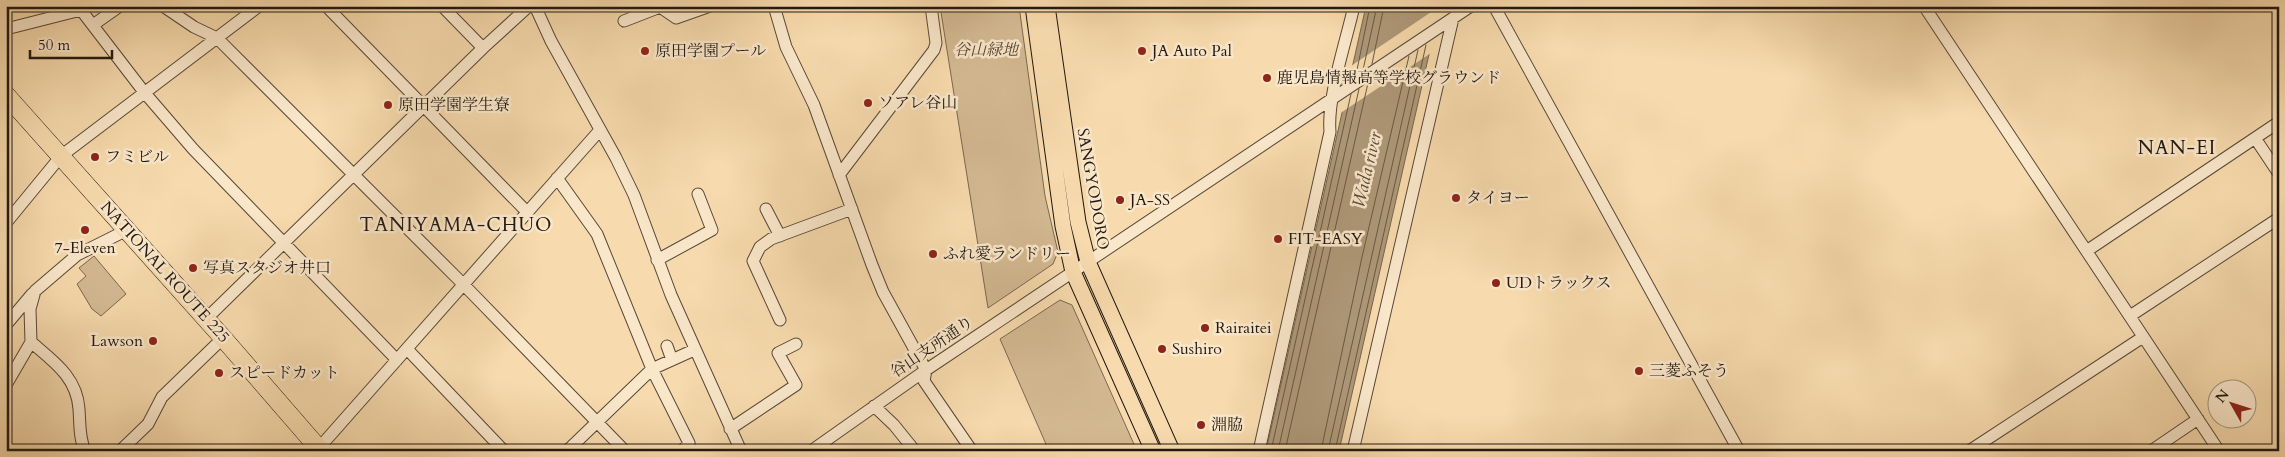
<svg xmlns="http://www.w3.org/2000/svg" width="2285" height="457" viewBox="0 0 2285 457" font-family="Cardo,'Noto Serif JP',serif">
	<style>
		.green { fill: #d3b992; stroke: #7a6851 }
		.water { fill: #ae9878; stroke: #76654e }
		.pier { fill: #f7daad }
		.lines { fill: none; stroke-linecap: round; stroke-linejoin: round }
		.shore { stroke: #685844; stroke-width: 1 }
		.minor-casing { stroke: #564837; stroke-width: 13 }
		.major-casing { stroke: #211810; stroke-width: 17 }
		.highway-casing { stroke: #211810; stroke-width: 19 }
		.minor { stroke: #fae7ca; stroke-width: 11 }
		.major { stroke: #f7daad; stroke-width: 15 }
		.highway { stroke: #f7daad; stroke-width: 18 }
		.poi-dot { fill: #8f2418; stroke: #fae7ca; stroke-width: 2 }
		.labels { text-anchor: middle; dominant-baseline: central; stroke-width: 5; stroke-linejoin: round; paint-order: stroke }
		.park-label { font-size: 16px; font-style: italic; fill: #564837; stroke: #fae7ca }
		.poi-label { font-size: 16px; fill: #211810; stroke: #fae7ca; text-anchor: start }
		.street-label { font-size: 16px; fill: #211810; stroke: #fae7ca }
		.water-label { font-size: 18px; font-style: italic; fill: #594b3a; stroke: #fae7ca }
		.quarter-label { font-size: 19px; letter-spacing: 1px; fill: #211810; stroke: #fae7ca }
	</style>
	<rect width="100%" height="100%" fill="#f7daad"/>
	<filter id="stains"><feTurbulence type="fractalNoise" baseFrequency=".004" numOctaves="4"/><feColorMatrix values="0 0 0 0 .2 0 0 0 0 .09 0 0 0 0 .02 0 0 0 .5 -.17"/></filter>
	<radialGradient id="worn" r=".72"><stop offset=".6" stop-color="#630" stop-opacity="0"/><stop offset="1" stop-color="#630" stop-opacity=".3"/></radialGradient>
	<path class="green" d="M940 6H1019L1045 196 1058 252 1053 264 988 308Z
		M94 256 126 294 101 316 92 309 77 284 86 276 79 268Z
		M1060 300 1072 305 1137 451H1049L1000 339Z"/>
	<path class="water" d="M1366 6H1440L1339 451H1266Z"/>
	<path class="pier" d="M1440 6H1442L1431 53 1339 114 1351 66Z"/>
	<g class="lines">
		<path class="shore" d="M1372 64 1384 6
			M1363 70 1377 6
			M1356 75 1370 6
			M1271 451 1351 94
			M1278 451 1359 89
			M1285 451 1368 83
			M1321 451 1362 257 1409 56
			M1328 451 1418 50
			M1335 451 1426 45"/>
		<g class="minor-casing">
			<path id="minor" d="M163 6 194 27 217 38 463 284 625 451
				M326 6 527 212
				M442 6 483 48
				M535 6 551 41 616 158 634 195 671 295 741 451
				M774 6 786 47 814 105 872 265 883 292 926 370 924 381 972 451
				M1494 6 1739 451
				M1924 6 2219 451
				M624 21 660 7 676 18 710 6
				M93 25 120 6
				M6 29 81 10 144 92 193 149 397 360
				M2255 138 2279 174
				M839 175 934 50 936 43 931 6
				M557 178 597 234 652 369 689 443 682 451
				M766 209 780 236
				M6 223 61 156 259 6
				M2088 250 2279 122
				M657 260 712 230 698 194
				M2130 316 2279 218
				M206 319 483 48 529 6
				M780 320 753 261 760 247 771 239 852 209
				M6 325 32 294
				M31 342C53 361 77 377 79 409 80 422 79 438 85 451
				M667 346 672 360
				M407 349 504 451
				M6 385 31 342 30 309 35 291 77 255 127 230
				M874 406 894 425 915 451
				M730 429 796 385 778 353 796 344
				M319 448 600 130
				M120 451 148 424 162 397 223 338
				M567 451 652 369 694 350
				M811 451 926 370 1471 6
				M1259 451 1330 132C1327 97 1346 42 1354 6
				M1353 451 1453 18
				M1969 451 2143 337
				M2151 451 2198 419"/>
		</g>
		<g class="major-casing">
			<path id="major" d="M1033 6 1063 226 1073 272 1153 451
				M1047 6 1078 222 1088 262 1172 451"/>
		</g>
		<g class="highway-casing">
			<path id="highway" d="M6 95 223 338 321 451"/>
		</g>
		<use href="#minor" class="minor"/>
		<use href="#major" class="major"/>
		<use href="#highway" class="highway"/>
	</g>
	<g class="poi-dot">
		<circle cx="645" cy="51" r="5"/>
		<circle cx="1142" cy="51" r="5"/>
		<circle cx="1267" cy="78" r="5"/>
		<circle cx="868" cy="103" r="5"/>
		<circle cx="388" cy="105" r="5"/>
		<circle cx="95" cy="157" r="5"/>
		<circle cx="1456" cy="198" r="5"/>
		<circle cx="1120" cy="200" r="5"/>
		<circle cx="85" cy="230" r="5"/>
		<circle cx="1278" cy="239" r="5"/>
		<circle cx="933" cy="254" r="5"/>
		<circle cx="193" cy="268" r="5"/>
		<circle cx="1496" cy="283" r="5"/>
		<circle cx="1205" cy="328" r="5"/>
		<circle cx="153" cy="341" r="5"/>
		<circle cx="1162" cy="349" r="5"/>
		<circle cx="1639" cy="371" r="5"/>
		<circle cx="219" cy="373" r="5"/>
		<circle cx="1201" cy="425" r="5"/>
	</g>
	<g class="labels">
		<g class="park-label">
			<text x="986" y="50">谷山緑地</text>
		</g>
		<g class="poi-label">
			<text x="655" y="51">原田学園プール</text>
			<text x="1152" y="51">JA Auto Pal</text>
			<text x="1277" y="78">鹿児島情報高等学校グラウンド</text>
			<text x="878" y="103">ソアレ谷山</text>
			<text x="398" y="105">原田学園学生寮</text>
			<text x="105" y="157">フミビル</text>
			<text x="1466" y="198">タイヨー</text>
			<text x="1130" y="200">JA-SS</text>
			<text x="1288" y="239">FIT-EASY</text>
			<text x="85" y="248" text-anchor="middle">7-Eleven</text>
			<text x="943" y="254">ふれ愛ランドリー</text>
			<text x="203" y="268">写真スタジオ井口</text>
			<text x="1506" y="283">UDトラックス</text>
			<text x="1215" y="328">Rairaitei</text>
			<text x="143" y="341" text-anchor="end">Lawson</text>
			<text x="1172" y="349">Sushiro</text>
			<text x="1649" y="371">三菱ふそう</text>
			<text x="229" y="373">スピードカット</text>
			<text x="1211" y="425">淵脇</text>
		</g>
		<g class="street-label">
			<text transform="translate(1093 189) rotate(80)">SANGYODORO</text>
			<text transform="translate(165 272) rotate(48)">NATIONAL ROUTE 225</text>
			<text transform="translate(932 347) rotate(-34)">谷山支所通り</text>
		</g>
		<g class="water-label">
			<text transform="translate(1367 170) rotate(-77)">Wada river</text>
		</g>
		<g class="quarter-label">
			<text x="2177" y="148">NAN-EI</text>
			<text x="456" y="225">TANIYAMA-CHUO</text>
		</g>
	</g>
	<rect width="2285" height="457" fill="none" stroke="#f7daad" stroke-width="25"/>
	<rect x="8" y="8" width="2270" height="442" fill="none" stroke="#211810" stroke-width="2.5"/>
	<rect x="12" y="12" width="2260" height="432" fill="none" stroke="#211810"/>
	<g transform="translate(2232 404) rotate(309)"><circle r="24" fill="#fae7ca" stroke="#a39480"/>
	<path d="M0-4L9 19L0 12L-9 19Z" fill="#8f2418"/>
	<text y="-8" font-size="14" font-weight="bold" text-anchor="middle" fill="#211810">N</text>
	</g>
	<path d="M30 50v8h82v-8" fill="none" stroke="#211810" stroke-width="2.5"/>
	<text x="38" y="50" font-size="15" fill="#211810" stroke="#fae7ca" stroke-width="4" paint-order="stroke">50 m</text>
	<rect width="100%" height="100%" filter="url(#stains)"/>
	<rect width="100%" height="100%" fill="url(#worn)"/>
</svg>
